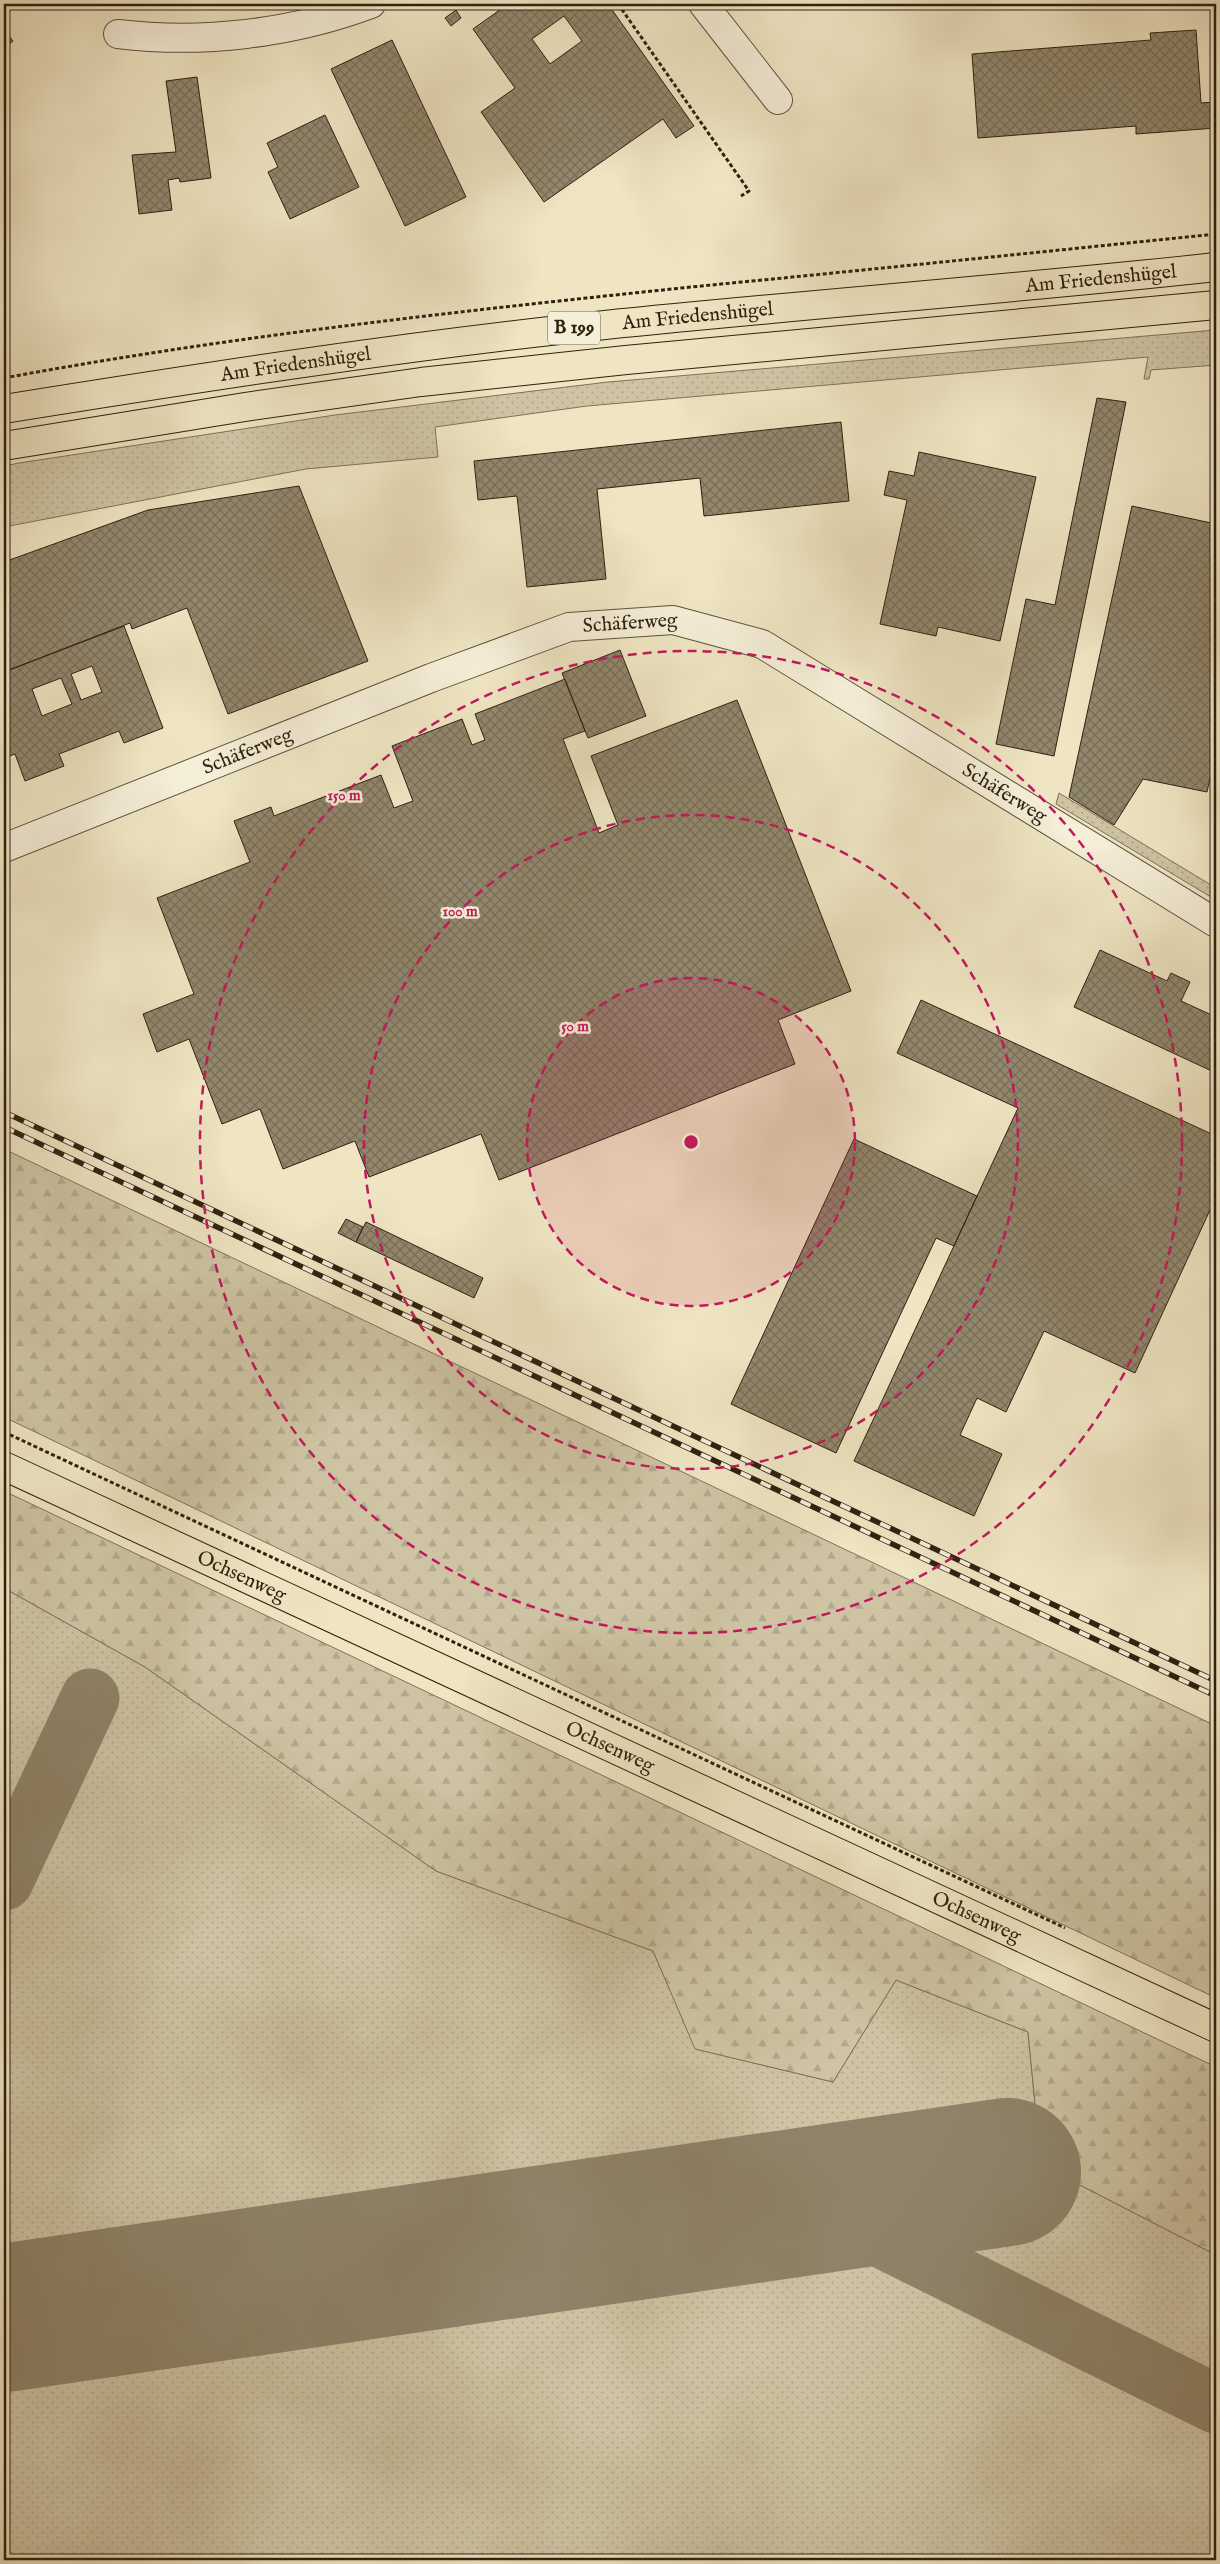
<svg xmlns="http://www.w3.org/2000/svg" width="1220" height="2564" viewBox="0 0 1220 2564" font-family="'IM FELL English',serif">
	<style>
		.grass { fill: url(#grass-dots); stroke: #7e725a }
		.forest { fill: url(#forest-firs); stroke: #7e725a }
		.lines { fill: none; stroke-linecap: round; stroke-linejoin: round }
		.taxiway { stroke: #8e8369; stroke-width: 59 }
		.runway { stroke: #8e8369; stroke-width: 148 }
		.building { fill: url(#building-cross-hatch); stroke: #2e210f; fill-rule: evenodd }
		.minor-casing { stroke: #5e523c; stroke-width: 30 }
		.major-casing { stroke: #2e210f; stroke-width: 30 }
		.highway-casing { stroke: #2e210f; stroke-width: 30 }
		.path { stroke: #2e210f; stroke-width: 3; stroke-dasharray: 4 2.5; stroke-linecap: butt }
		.minor { stroke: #f5eed8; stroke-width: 28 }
		.major { stroke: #efe5c3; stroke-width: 28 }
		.highway { stroke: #efe5c3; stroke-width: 28 }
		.rail-casing { stroke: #2e210f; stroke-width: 5.5 }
		.rail { stroke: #f5eed8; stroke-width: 4; stroke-dasharray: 11; stroke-linecap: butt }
		.ring { fill: none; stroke: #c2185b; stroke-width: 2.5; stroke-dasharray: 9 6 }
		.labels { text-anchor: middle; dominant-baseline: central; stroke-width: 5; stroke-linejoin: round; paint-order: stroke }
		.shield { fill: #f5eed8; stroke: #6a5e4b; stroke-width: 1 }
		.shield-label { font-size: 19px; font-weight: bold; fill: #2e210f }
		.street-label { font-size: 20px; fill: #2e210f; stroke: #f5eed8 }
		.centre { fill: #c2185b; stroke: #f5eed8; stroke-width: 2.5 }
		.ring-label { font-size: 15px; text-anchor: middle; font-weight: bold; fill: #c2185b; stroke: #f5eed8; stroke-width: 5; stroke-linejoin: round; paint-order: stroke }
	</style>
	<defs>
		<pattern id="grass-dots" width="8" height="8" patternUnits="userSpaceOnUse" patternTransform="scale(1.25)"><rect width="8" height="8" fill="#cec4a4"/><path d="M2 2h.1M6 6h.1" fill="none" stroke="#b1a88c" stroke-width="1.8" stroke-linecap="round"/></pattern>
		<pattern id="forest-firs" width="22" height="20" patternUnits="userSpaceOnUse" patternTransform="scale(1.25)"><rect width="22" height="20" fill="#cec4a4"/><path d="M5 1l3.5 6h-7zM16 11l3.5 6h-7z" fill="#b1a88c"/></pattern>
		<pattern id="building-cross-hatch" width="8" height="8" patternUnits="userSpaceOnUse" patternTransform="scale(1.25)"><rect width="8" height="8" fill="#92876d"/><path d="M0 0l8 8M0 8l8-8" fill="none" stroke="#786e58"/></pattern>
	</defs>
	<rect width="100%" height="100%" fill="#efe5c3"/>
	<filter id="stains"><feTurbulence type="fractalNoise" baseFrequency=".004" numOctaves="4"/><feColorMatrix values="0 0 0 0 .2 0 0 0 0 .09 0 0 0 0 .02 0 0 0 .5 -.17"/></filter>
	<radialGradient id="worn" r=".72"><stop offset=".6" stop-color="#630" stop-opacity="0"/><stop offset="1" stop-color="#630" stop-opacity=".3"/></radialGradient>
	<path class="grass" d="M1216 330V365L1151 370 1149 379H1144L1148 357 587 406 435 427 438 457 306 469 4 527V466L19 463 335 415 608 382Z
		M1059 793 1216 888V900L1056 804Z
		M4 1588 145 1667 436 1871 653 1951 696 2049 833 2082 896 1980 1028 2032 1041 2165 1216 2255V2560H4Z"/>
	<path class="forest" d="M4 1149 1216 1726V1998L4 1417Z
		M4 1491 1216 2067V2255L1041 2165 1028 2032 896 1980 833 2082 695 2049 653 1951 436 1871 145 1667 4 1588Z"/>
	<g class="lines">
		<path class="taxiway" d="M4 1881 90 1698
			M806 2201 1216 2404"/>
		<path class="runway" d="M4 2318 1007 2172"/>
	</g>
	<path class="building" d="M508 4H608L694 126 676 138 663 119 544 202 481 112 515 88 473 29ZM564 16 582 41 550 64 532 39Z
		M794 4H807L798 10Z
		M456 10 461 18 451 26 445 18Z
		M4 30 13 41 4 48Z
		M1196 30 1201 103 1216 102V128L1136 134V126L978 138 972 54 1151 40 1150 33Z
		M392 40 466 197 405 226 331 69Z
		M197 77 211 178 180 182 179 178 168 180 172 210 139 214 132 155 176 152 166 81Z
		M325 115 359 187 290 219 268 172 278 167 267 143Z
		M1097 398 1126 402 1054 756 996 744 1026 599 1055 605Z
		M841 422 849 501 704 516 700 478 597 489 606 579 527 587 517 496 478 500 474 461Z
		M919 452 1036 477 1000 641 938 627 936 636 880 624 907 500 884 495 889 471 914 476Z
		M299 486 368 661 228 714 187 608 132 629 130 623 4 672V562L148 510Z
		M1132 506 1216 524V752L1207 792 1143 779 1114 825 1069 797Z
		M124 626 163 728 124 743 119 731 59 754 64 766 25 781 15 754 4 758V672ZM92 666 102 692 81 700 71 674ZM61 678 72 704 42 716 32 689Z
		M620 650 646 716 588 738 562 673Z
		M565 679 585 731 563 739 599 833 618 825 591 756 737 700 851 991 778 1020 795 1064 499 1180 481 1134 369 1177 355 1141 283 1169 260 1109 222 1124 189 1039 157 1052 143 1014 194 994 157 898 250 862 234 821 271 807 274 816 381 775 394 808 413 801 392 746 462 719 472 745 485 740 475 714Z
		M1100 950 1167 981 1171 973 1190 982 1181 1001 1216 1017V1073L1074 1007Z
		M921 1000 1216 1136V1197L1135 1373 1044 1331 1006 1412 977 1398 960 1435 1002 1454 974 1516 854 1461 1018 1108 897 1053Z
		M854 1139 977 1196 954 1246 936 1238 836 1453 731 1404Z
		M346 1219 363 1227 356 1242 338 1233Z
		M366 1222 483 1278 474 1298 356 1242Z"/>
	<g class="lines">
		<g class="minor-casing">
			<g id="minor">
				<path d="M703 4 778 100"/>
				<path d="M118 34C202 44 291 34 371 4"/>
				<path id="s1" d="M4 848 431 678 569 627 673 620 762 644 1216 923"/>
			</g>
		</g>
		<g class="major-casing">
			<g id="major">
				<path id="s2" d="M4 1466 1216 2028"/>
			</g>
		</g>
		<g class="highway-casing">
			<g id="highway">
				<path id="s3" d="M4 409C204 377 404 346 605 325 809 304 1013 289 1216 267"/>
				<path d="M4 446 245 407 421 382 626 360 1216 305"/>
			</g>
		</g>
		<path class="path" d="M618 4 749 191 741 196
			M4 378C231 336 461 311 691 287 866 270 1041 252 1216 234
			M4 1432 1065 1928"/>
		<use href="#minor" class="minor"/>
		<use href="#major" class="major"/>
		<use href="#highway" class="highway"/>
		<g class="rail-casing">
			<path id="rail" d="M4 1112 1216 1681
				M4 1127 1216 1696"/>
		</g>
		<use href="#rail" class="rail"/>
	</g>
	<circle cx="691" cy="1142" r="164" fill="#c2185b" fill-opacity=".12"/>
	<g class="ring">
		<circle cx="691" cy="1142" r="164"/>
		<circle cx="691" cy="1142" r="327"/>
		<circle cx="691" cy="1142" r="491"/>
	</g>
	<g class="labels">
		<rect class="shield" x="548" y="311.5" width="52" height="33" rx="4"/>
		<g class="shield-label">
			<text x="574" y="328">B 199</text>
		</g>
		<g class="street-label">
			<text stroke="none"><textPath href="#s3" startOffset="1105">Am Friedenshügel</textPath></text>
			<text stroke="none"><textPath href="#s3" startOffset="700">Am Friedenshügel</textPath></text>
			<text stroke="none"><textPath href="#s3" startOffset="295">Am Friedenshügel</textPath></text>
			<text stroke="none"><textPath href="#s1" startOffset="668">Schäferweg</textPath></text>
			<text stroke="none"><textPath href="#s1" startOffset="262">Schäferweg</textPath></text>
			<text stroke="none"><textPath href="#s1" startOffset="1088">Schäferweg</textPath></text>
			<text stroke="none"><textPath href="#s2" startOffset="262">Ochsenweg</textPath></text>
			<text stroke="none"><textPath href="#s2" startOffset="668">Ochsenweg</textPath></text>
			<text stroke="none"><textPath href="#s2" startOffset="1072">Ochsenweg</textPath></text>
		</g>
	</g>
	<circle cx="691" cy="1142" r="8" class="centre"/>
	<g class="ring-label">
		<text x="344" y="800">150 m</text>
		<text x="460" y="916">100 m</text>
		<text x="575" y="1031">50 m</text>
	</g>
	<rect width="1220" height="2564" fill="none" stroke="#efe5c3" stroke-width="20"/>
	<rect x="5" y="5" width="1210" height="2554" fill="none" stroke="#2e210f" stroke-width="2.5"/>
	<rect x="10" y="10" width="1200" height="2544" fill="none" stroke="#2e210f"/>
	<rect width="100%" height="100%" filter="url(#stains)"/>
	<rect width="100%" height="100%" fill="url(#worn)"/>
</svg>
